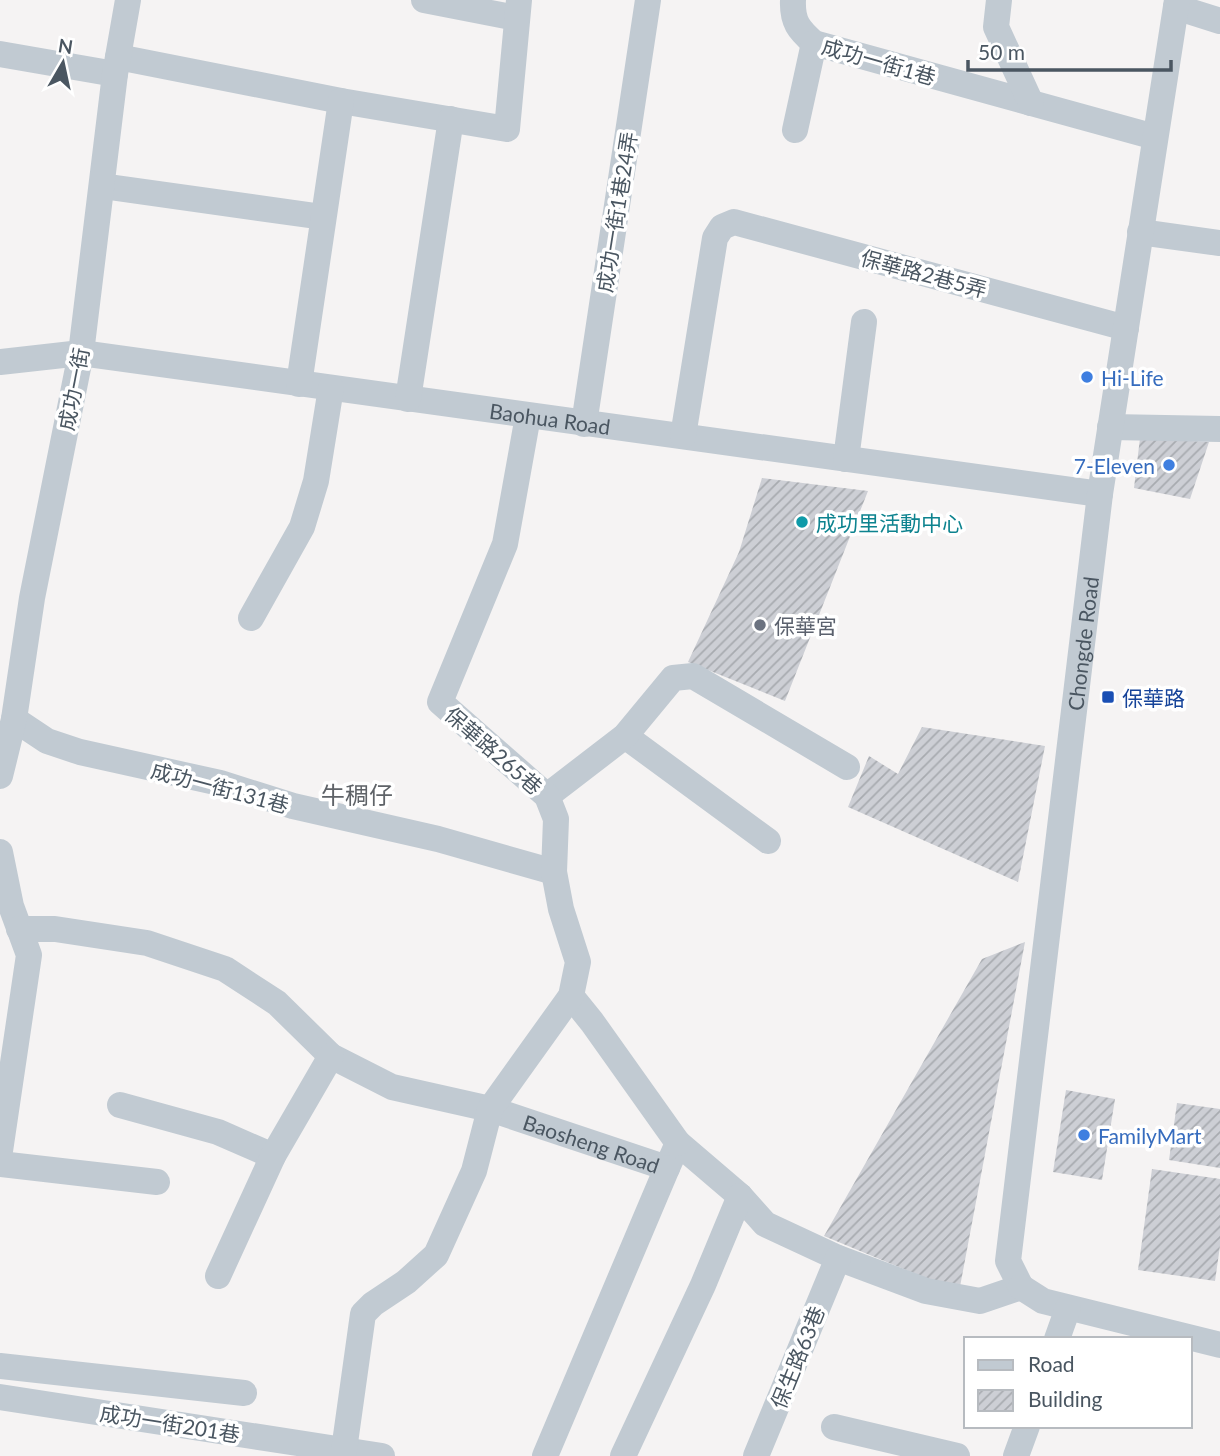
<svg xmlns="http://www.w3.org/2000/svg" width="1220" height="1456" viewBox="0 0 1220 1456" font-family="Lato,'Noto Sans TC',sans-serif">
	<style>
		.building { fill: url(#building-hatch) }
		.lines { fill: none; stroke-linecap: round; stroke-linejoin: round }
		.minor { stroke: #c1cad2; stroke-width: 26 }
		.shop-dot { fill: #3f7fe0; stroke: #fff; stroke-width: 2.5 }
		.culture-dot { fill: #0f9aa8; stroke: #fff; stroke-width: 2.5 }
		.worship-dot { fill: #6b7280; stroke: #fff; stroke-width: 2.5 }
		.transit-dot { fill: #1a4fb4; stroke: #fff; stroke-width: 2.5 }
		.labels { text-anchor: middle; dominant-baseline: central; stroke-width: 7; stroke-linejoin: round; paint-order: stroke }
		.street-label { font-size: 21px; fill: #4a5661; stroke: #fff }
		.shop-label { font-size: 21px; fill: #366cbe; stroke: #fff; text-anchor: start }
		.culture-label { font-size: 21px; fill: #0d838f; stroke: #fff; text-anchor: start }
		.worship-label { font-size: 21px; fill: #5b616d; stroke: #fff; text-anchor: start }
		.transit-label { font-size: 21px; fill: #164399; stroke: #fff; text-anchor: start }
		.quarter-label { font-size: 24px; fill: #5f6368; stroke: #fff }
	</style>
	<defs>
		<pattern id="building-hatch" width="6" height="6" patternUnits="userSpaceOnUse" patternTransform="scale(1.75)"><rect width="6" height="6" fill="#cdcfd5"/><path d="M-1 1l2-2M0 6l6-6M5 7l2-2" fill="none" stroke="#a8abb0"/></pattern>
	</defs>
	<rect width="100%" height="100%" fill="#f5f3f3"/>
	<path class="building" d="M1140 438 1209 442 1190 499 1134 488Z
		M762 478 868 491 785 701 688 662 739 552Z
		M922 727 1045 746 1018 882 848 807 869 756 898 774Z
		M1025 942 959 1292 824 1236 982 959Z
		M1066 1090 1115 1099 1102 1180 1053 1172Z
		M1177 1103 1220 1109V1168L1169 1160Z
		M1152 1169 1220 1179V1246L1215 1281 1138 1270Z"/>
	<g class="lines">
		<g class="minor">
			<path d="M424 0 516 18"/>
			<path d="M793 0C792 22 799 30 814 43L1155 137"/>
			<path d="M999 0 996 27 1031 103"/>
			<path d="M1176 7 1220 21"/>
			<path d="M0 54 115 74"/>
			<path d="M118 57 341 101 507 129 519 0"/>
			<path d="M795 130 814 43"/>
			<path d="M102 186 323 217"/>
			<path d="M1140 232 1220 243"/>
			<path id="s1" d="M0 362 81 353 1100 494"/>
			<path d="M299 384 341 101"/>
			<path d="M408 399 451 119"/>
			<path d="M584 424 648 0"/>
			<path d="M1110 427 1220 429"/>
			<path d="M683 436 715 238 722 227 734 222 1126 328"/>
			<path d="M846 459 864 322"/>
			<path d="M251 618 302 527 316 481 331 388"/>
			<path d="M14 719 47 741 80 752 220 783 293 806 438 839 554 872"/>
			<path d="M625 736 768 841"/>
			<path d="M0 776 14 719 32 598 81 353 115 74 128 0"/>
			<path d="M547 796 625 736 673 678 693 676 847 767"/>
			<path d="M0 852 11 906 29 955 0 1151"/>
			<path id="s2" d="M19 929H55L147 943 225 969 277 1003 331 1056 392 1087 490 1109 667 1168 678 1143 740 1196 765 1224 838 1258 926 1291 980 1301 1021 1287"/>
			<path d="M571 996 592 1022 678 1143"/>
			<path d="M120 1105 218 1132 273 1156"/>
			<path d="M0 1164 157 1182"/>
			<path d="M218 1276 273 1156 331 1056"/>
			<path id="s3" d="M1021 1287 1008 1261 1100 494 1177 0"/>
			<path d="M1021 1287 1043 1301 1220 1345"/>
			<path d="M1057 1339 1068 1308"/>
			<path d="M0 1366 244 1393"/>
			<path d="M0 1397 382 1456"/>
			<path d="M834 1427 957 1456"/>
			<path d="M344 1450 363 1314 373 1304 406 1282 436 1255 474 1171 490 1109 571 996 578 962 561 909 554 872 556 819 547 796 440 702 505 544 528 416"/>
			<path d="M545 1456 667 1168"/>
			<path d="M623 1456 703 1285 740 1196"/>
			<path d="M756 1456 838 1258"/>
			<path d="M1016 1456 1027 1426"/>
		</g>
	</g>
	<g class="shop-dot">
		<circle cx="1087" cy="377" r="7"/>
		<circle cx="1169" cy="465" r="7"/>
		<circle cx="1084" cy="1135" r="7"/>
	</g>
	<circle class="culture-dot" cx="802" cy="522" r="7"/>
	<circle class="worship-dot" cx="760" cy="625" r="7"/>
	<rect class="transit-dot" x="1101" y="690" width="14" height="14" rx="3.5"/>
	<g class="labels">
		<g class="street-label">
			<text transform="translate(879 61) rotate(16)">成功一街1巷</text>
			<text transform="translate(616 212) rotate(-81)">成功一街1巷24弄</text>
			<text transform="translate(924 273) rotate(15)">保華路2巷5弄</text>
			<text transform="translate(73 389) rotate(-79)">成功一街</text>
			<text stroke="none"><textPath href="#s1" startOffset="555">Baohua Road</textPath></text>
			<text stroke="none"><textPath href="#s3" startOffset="651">Chongde Road</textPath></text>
			<text transform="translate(494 750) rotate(41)">保華路265巷</text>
			<text transform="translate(220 787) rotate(15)">成功一街131巷</text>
			<text stroke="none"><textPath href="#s2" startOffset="625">Baosheng Road</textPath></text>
			<text transform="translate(797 1357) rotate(-68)">保生路63巷</text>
			<text transform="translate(170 1423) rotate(9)">成功一街201巷</text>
		</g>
		<g class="shop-label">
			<text x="1101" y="377">Hi-Life</text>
			<text x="1155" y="465" text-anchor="end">7-Eleven</text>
			<text x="1098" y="1135">FamilyMart</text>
		</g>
		<g class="culture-label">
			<text x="816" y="522">成功里活動中心</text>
		</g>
		<g class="worship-label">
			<text x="774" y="625">保華宮</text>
		</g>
		<g class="transit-label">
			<text x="1122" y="697">保華路</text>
		</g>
		<g class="quarter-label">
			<text x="357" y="794">牛稠仔</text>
		</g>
	</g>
	<rect x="964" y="1337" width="228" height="91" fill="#ffffff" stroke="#b7bbc0" stroke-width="2"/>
	<rect x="978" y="1360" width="35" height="10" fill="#c1cad2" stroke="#b7bbc0" stroke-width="2"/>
	<text x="1028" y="1372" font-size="21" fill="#4a5661">Road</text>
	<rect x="978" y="1390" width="35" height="21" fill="url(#building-hatch)" stroke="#b7bbc0" stroke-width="2"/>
	<text x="1028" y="1407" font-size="21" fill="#4a5661">Building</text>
	<g transform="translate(63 63) rotate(9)" stroke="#ffffff" stroke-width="5" paint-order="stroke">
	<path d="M0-5L12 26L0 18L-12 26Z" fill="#4a5661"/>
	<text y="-10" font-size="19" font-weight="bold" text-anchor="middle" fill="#4a5661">N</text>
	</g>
	<path d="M968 60v10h203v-10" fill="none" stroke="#4a5661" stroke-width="3.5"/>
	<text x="978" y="60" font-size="21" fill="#4a5661" stroke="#ffffff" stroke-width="5" paint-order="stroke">50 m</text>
</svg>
